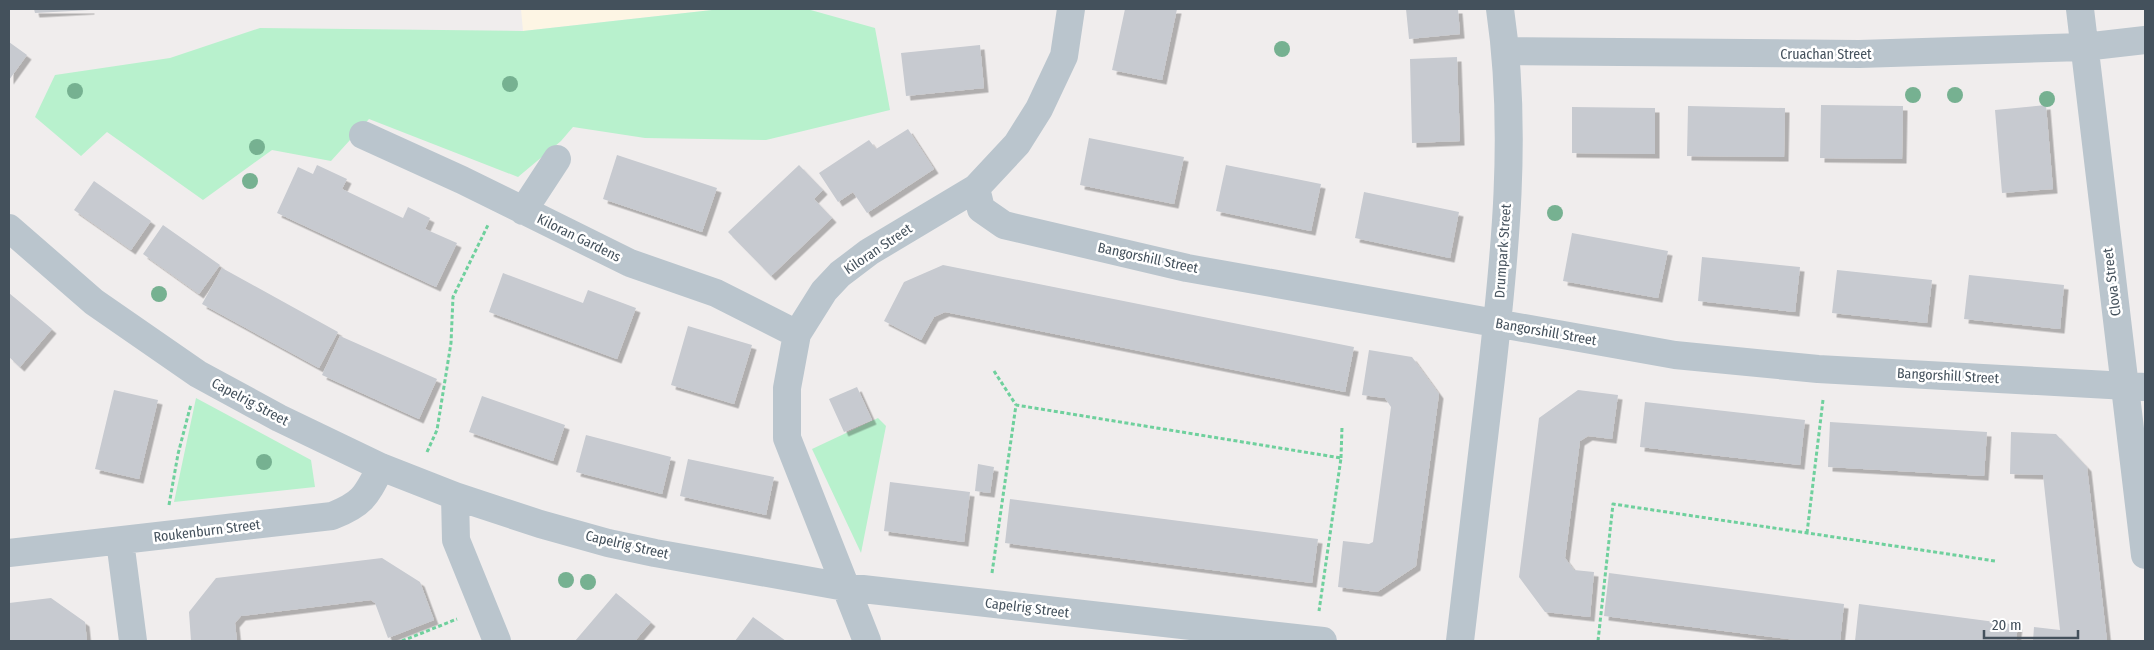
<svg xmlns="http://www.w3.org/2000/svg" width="2154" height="650" viewBox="0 0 2154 650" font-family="'Fira Sans Condensed',sans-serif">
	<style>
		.commercial { fill: #fdf5e4 }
		.green { fill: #b8f1cd }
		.building { fill: #c7cad0; filter: url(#shadow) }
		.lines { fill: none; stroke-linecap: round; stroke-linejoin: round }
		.path { stroke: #6fd09d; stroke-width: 3; stroke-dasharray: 4 2.5; stroke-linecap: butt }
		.street { stroke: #bac5cd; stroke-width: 28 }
		.tree { fill: #76b191 }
		.labels { text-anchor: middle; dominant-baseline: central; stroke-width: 5; stroke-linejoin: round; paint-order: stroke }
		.street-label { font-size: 14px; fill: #44515c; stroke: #fff }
	</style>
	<defs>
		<filter id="shadow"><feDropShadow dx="4.5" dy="4.5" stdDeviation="0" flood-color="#0004"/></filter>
	</defs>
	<rect width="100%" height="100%" fill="#f0eded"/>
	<path class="commercial" d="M521 9H721L523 31Z"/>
	<path class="green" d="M721 9H807L875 28 890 110 766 140 645 138 573 127 561 141 518 177 369 119 331 161 272 150 203 200 107 132 81 156 35 117 55 75 170 58 260 28 523 31Z
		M196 398 311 460 315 487 174 502Z
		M878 418 886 426 861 553 812 449Z"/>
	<path class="building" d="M34 9H90V10L35 13Z
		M1125 9H1177L1162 80 1112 70Z
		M1406 9H1458L1460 34 1409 39Z
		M9 42 27 55 9 80Z
		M980 45 984 88 906 96 901 53Z
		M1457 57 1460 141 1412 143 1410 59Z
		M1821 105 1903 106 1902 159 1820 158Z
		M2046 105 2053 189 2002 193 1995 110Z
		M1688 106 1785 108 1784 157 1687 156Z
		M1572 107 1655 108V154L1572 153Z
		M908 129 934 169 867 213 853 192 838 202 819 173 869 140 876 149Z
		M1089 138 1184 157 1174 204 1080 185Z
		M617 155 717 188 702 232 603 199Z
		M317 165 347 179 342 189 403 218 408 207 430 218 425 229 457 243 436 287 277 213 298 167 313 174Z
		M799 165 823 190 814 199 832 218 771 276 728 232Z
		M1226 165 1321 184 1311 231 1216 211Z
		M94 181 151 221 131 250 74 210Z
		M1364 192 1459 212 1450 258 1355 238Z
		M163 225 220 265 199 294 143 254Z
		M1572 233 1668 251 1658 298 1563 281Z
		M1702 257 1800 267 1795 312 1698 301Z
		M943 265 1354 347 1345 392 945 312 934 317 921 340 884 321 904 282Z
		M222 268 338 332 319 368 202 304Z
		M1837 270 1932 280 1927 323 1832 313Z
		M503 273 583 303 588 290 636 308 617 359 489 312Z
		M1969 275 2064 285 2060 329 1964 319Z
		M9 293 52 329 20 367 9 357Z
		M688 326 752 345 734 404 671 385Z
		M340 336 437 379 419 419 322 375Z
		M1369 350 1412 357 1439 394 1416 566 1377 592 1338 587 1343 541 1369 544 1373 542 1391 407 1385 398 1362 395Z
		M857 387 872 420 844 432 829 399Z
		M114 390 158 400 139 479 95 469Z
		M1578 390 1618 395 1612 439 1588 436 1580 441 1565 558 1574 570 1594 572 1590 617 1545 612 1519 577 1539 418Z
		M482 396 565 425 553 461 469 432Z
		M1645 402 1805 420 1800 465 1640 447Z
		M1830 422 1987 432 1984 476 1828 467Z
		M2011 432 2056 434 2087 467 2107 641H2033L2034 627 2060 630 2043 475 2010 474Z
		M586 435 671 457 662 494 576 472Z
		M688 459 774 477 766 515 680 496Z
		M978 464 994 467 990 493 975 491Z
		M890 482 970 492 964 542 884 531Z
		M1010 499 1318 539 1312 583 1005 543Z
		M382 558 420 582 434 620 388 638 375 603 371 600 241 616 235 623 237 641H191L189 612 216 578Z
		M1609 573 1844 604 1840 641H1805L1604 616Z
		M616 593 651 622 635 641H575Z
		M51 598 85 622 87 641H9V603Z
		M1859 604 2018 625 2016 641H1855Z
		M753 617 786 641H735Z"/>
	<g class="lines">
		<path class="path" d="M994 371 1016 405
			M427 452 437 430 451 343 453 297 488 225
			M1341 458 1342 427
			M169 505 178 454 191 404
			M1807 533 1823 400
			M992 573 1016 405 1341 458 1319 611
			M402 641 457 619
			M1598 641 1613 504 1995 561"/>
		<path class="street" d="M2080 9 2145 555
			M1506 51 1859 54 2084 47 2145 40
			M363 135 462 180 630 263 716 293 797 334
			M976 188 981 209 1004 225 1187 268 1675 355 1818 369 2145 387
			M523 211 557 159
			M9 228 94 302 198 374 279 418 381 467 455 496 540 524 608 543 655 553 845 587 1323 641
			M455 496 456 540 497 641
			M120 541 133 641
			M9 553 332 516C363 504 366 496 381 467
			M867 641 787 438V388L797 334 824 291 840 274 869 252 976 188 1017 144 1039 109 1064 56 1071 9
			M1460 641C1471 554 1481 466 1491 378 1505 256 1518 131 1500 9"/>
	</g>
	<g class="tree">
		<circle cx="1282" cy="49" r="8"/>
		<circle cx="510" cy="84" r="8"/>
		<circle cx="75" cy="91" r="8"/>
		<circle cx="1913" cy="95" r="8"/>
		<circle cx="1955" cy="95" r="8"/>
		<circle cx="2047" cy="99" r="8"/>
		<circle cx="257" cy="147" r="8"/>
		<circle cx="250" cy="181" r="8"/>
		<circle cx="1555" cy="213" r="8"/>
		<circle cx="159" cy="294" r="8"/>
		<circle cx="264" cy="462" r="8"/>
		<circle cx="566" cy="580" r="8"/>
		<circle cx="588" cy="582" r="8"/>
	</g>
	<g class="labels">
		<g class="street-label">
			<text x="1826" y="54">Cruachan Street</text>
			<text transform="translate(579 238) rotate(26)">Kiloran Gardens</text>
			<text transform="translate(878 249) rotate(-34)">Kiloran Street</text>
			<text transform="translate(1503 251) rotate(-86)">Drumpark Street</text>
			<text transform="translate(1148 258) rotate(12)">Bangorshill Street</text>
			<text transform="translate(2112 282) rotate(-97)">Clova Street</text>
			<text transform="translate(1546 332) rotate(10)">Bangorshill Street</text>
			<text transform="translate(1948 376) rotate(3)">Bangorshill Street</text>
			<text transform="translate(250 402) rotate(28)">Capelrig Street</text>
			<text transform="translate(207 531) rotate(-7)">Roukenburn Street</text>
			<text transform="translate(627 545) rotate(13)">Capelrig Street</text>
			<text transform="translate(1027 608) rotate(7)">Capelrig Street</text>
		</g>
	</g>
	<rect width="2154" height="650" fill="none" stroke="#44515c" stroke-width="20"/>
	<path d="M1984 630v8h94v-8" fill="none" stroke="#44515c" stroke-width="2.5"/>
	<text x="1992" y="630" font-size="15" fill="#44515c" stroke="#ffffff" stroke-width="4" paint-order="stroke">20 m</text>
</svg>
